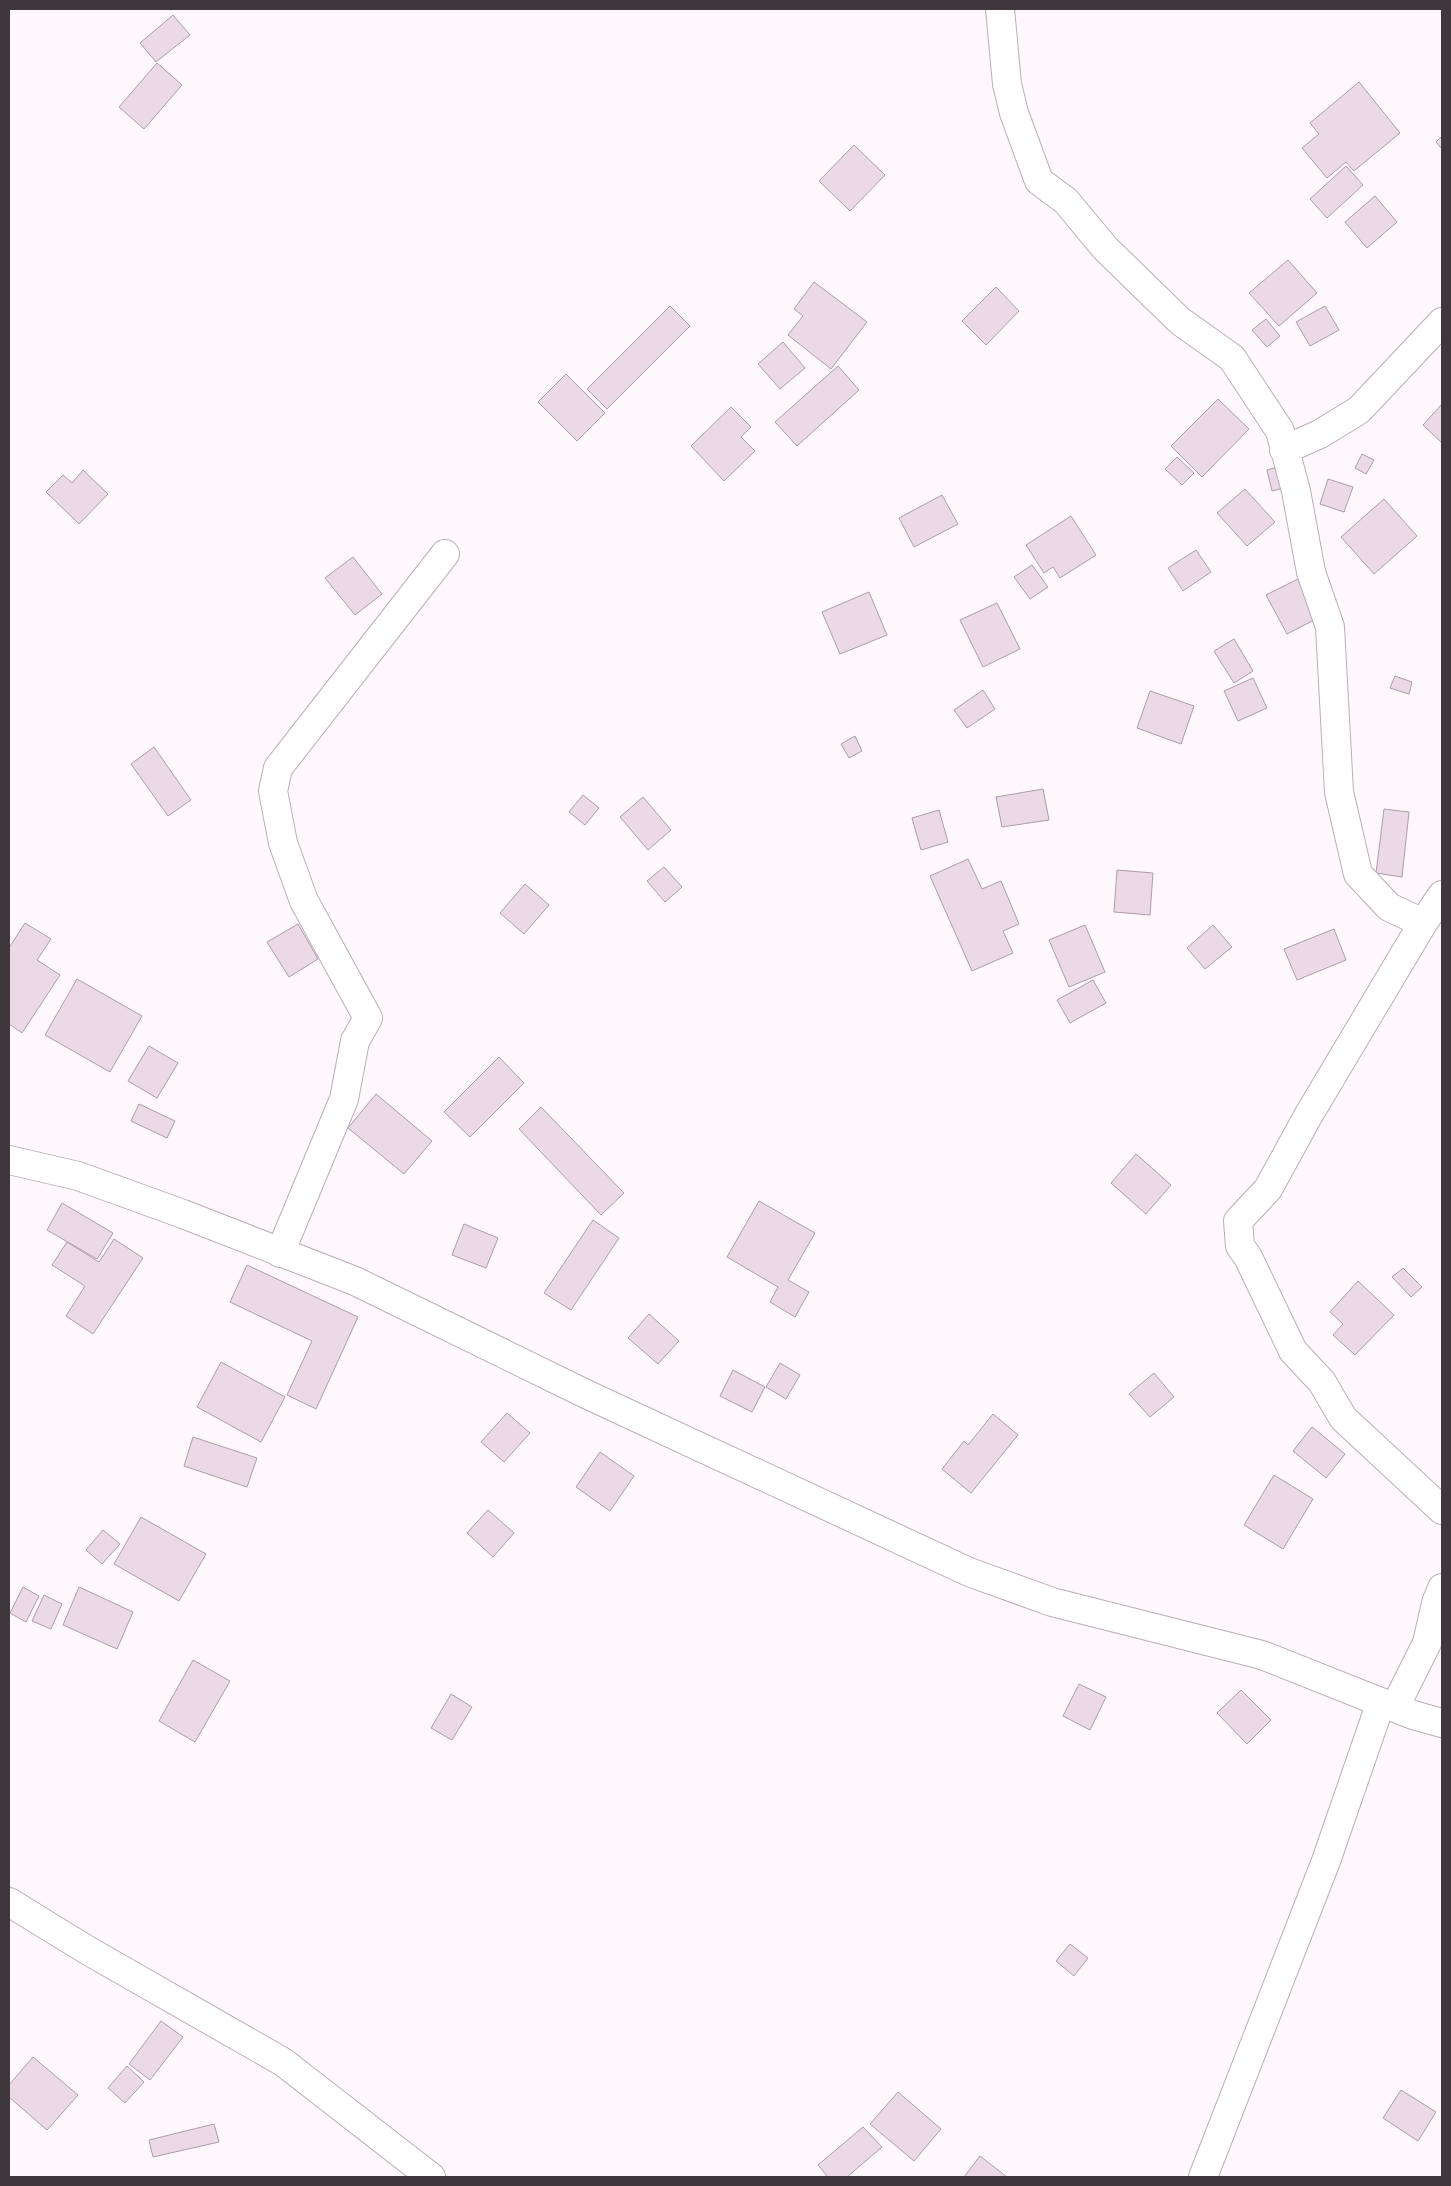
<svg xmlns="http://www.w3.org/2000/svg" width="1451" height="2186" viewBox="0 0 1451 2186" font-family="Spectral,serif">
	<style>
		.building { fill: #ebdae5; stroke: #ad9da8 }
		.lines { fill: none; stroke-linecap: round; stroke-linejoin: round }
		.minor-casing { stroke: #bdadb8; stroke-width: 30 }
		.minor { stroke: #fff; stroke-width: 28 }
	</style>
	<rect width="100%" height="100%" fill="#fef7fc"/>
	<path class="building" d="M173 15 190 35 156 62 140 43Z
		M157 63 182 85 144 129 119 107Z
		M1359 82 1400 133 1354 171 1346 162 1327 178 1302 148 1319 134 1310 123Z
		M1442 136V149L1436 142Z
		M854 145 885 175 850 211 819 181Z
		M1346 166 1363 185 1327 218 1310 199Z
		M1375 196 1397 222 1367 248 1345 222Z
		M1288 260 1317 293 1279 326 1249 293Z
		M814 282 867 322 831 369 788 335 803 316 794 309Z
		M996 287 1019 311 986 345 962 321Z
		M670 306 690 326 607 409 587 389Z
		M1325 306 1339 330 1310 346 1296 322Z
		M1266 319 1280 336 1267 347 1252 330Z
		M783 342 805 368 780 389 758 364Z
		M838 366 859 390 797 446 775 422Z
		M566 374 605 413 577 441 538 402Z
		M1218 399 1249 429 1202 477 1171 446Z
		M1442 404V443L1423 425Z
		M731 407 751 427 741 437 755 451 724 481 691 446Z
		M1362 454 1374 460 1366 474 1355 468Z
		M1177 457 1194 473 1182 485 1165 469Z
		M1278 467 1284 488 1272 491 1267 470Z
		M83 470 108 494 79 524 46 492 63 475 72 483Z
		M1328 479 1353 487 1344 512 1320 504Z
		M1245 489 1275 522 1247 546 1217 513Z
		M942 495 958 524 914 547 899 518Z
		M1384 499 1417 536 1374 574 1341 537Z
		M1071 516 1096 555 1060 578 1053 567 1044 573 1026 545Z
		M1196 550 1211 572 1183 591 1168 568Z
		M353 557 382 594 355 615 325 578Z
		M1032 565 1048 587 1030 599 1014 577Z
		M1298 579 1318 618 1287 634 1266 595Z
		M869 592 887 635 840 654 822 612Z
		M997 603 1020 649 983 667 960 620Z
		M1234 639 1253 671 1234 683 1214 651Z
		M1395 676 1412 682 1409 694 1390 688Z
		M1253 678 1267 708 1238 721 1224 691Z
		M983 690 995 709 967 728 954 710Z
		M1150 691 1194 706 1181 744 1137 728Z
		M855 736 862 751 849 758 841 744Z
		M154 747 191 800 168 816 131 764Z
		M1043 789 1049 820 1002 827 996 797Z
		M583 795 599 808 585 825 569 812Z
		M643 797 671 830 648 850 620 817Z
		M1384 809 1409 812 1402 877 1376 873Z
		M939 810 948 842 921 850 912 818Z
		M968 859 982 889 1001 881 1019 924 1003 931 1013 953 972 971 930 876Z
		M664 867 682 887 665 902 647 881Z
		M1117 870 1153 873 1150 915 1114 912Z
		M525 884 549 905 524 934 500 913Z
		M25 923 51 939 37 960 60 975 22 1033 9 1024V948Z
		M298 924 318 959 289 977 267 942Z
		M1085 925 1105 972 1069 987 1049 940Z
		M1213 925 1232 947 1205 969 1187 948Z
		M1334 929 1346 960 1297 980 1284 949Z
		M77 979 142 1016 110 1072 45 1035Z
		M1093 980 1106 1003 1070 1023 1057 1000Z
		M149 1046 178 1063 157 1098 128 1081Z
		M499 1057 524 1083 470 1137 444 1112Z
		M376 1094 432 1141 404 1174 348 1128Z
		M139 1104 175 1121 167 1138 131 1121Z
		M541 1107 624 1193 601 1215 519 1129Z
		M1136 1154 1171 1185 1146 1214 1111 1183Z
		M759 1201 815 1233 788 1280 809 1292 795 1317 770 1302 778 1287 727 1257Z
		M62 1203 113 1233 97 1259 47 1230Z
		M593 1220 619 1238 571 1310 544 1293Z
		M464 1224 498 1238 486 1268 452 1255Z
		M114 1239 143 1258 93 1334 66 1316 85 1286 52 1265 67 1242 99 1262Z
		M247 1265 358 1317 316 1409 287 1395 312 1341 230 1302Z
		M1403 1268 1422 1287 1411 1297 1392 1277Z
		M1358 1281 1394 1315 1355 1355 1333 1335 1343 1324 1330 1312Z
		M649 1314 679 1341 658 1364 628 1338Z
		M221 1362 285 1397 261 1442 197 1407Z
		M780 1363 800 1375 786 1399 766 1387Z
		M733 1370 765 1387 752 1412 720 1396Z
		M1154 1373 1174 1397 1150 1417 1129 1394Z
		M507 1413 530 1433 504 1462 481 1442Z
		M993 1414 1018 1435 971 1493 942 1469 964 1441 968 1445Z
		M1312 1427 1345 1454 1326 1478 1293 1451Z
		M193 1437 257 1458 247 1487 184 1466Z
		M600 1452 634 1476 610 1511 576 1487Z
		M1274 1475 1313 1499 1283 1549 1244 1525Z
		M488 1510 514 1533 493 1557 467 1533Z
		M141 1517 206 1554 179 1601 114 1564Z
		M103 1530 120 1544 102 1564 86 1550Z
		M23 1587 39 1596 26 1622 10 1613Z
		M79 1587 133 1612 117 1649 63 1625Z
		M44 1595 62 1604 51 1629 32 1621Z
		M193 1660 230 1681 195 1742 159 1721Z
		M1079 1684 1106 1697 1090 1730 1063 1716Z
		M1241 1690 1271 1720 1247 1744 1217 1713Z
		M451 1694 472 1707 452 1740 431 1728Z
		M1070 1944 1088 1958 1074 1976 1056 1961Z
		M161 2021 183 2037 150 2080 129 2064Z
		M33 2057 78 2095 47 2130 9 2097V2085Z
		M127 2066 144 2082 125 2103 108 2088Z
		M1401 2090 1436 2112 1418 2141 1383 2118Z
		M898 2092 941 2129 914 2161 870 2124Z
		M214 2124 219 2142 153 2157 149 2140Z
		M863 2127 882 2147 847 2177H828L818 2165Z
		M980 2156 1007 2177H964Z"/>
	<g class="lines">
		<g class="minor-casing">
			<path id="minor" d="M1000 9 1007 84 1014 113 1039 181 1066 201 1105 248 1180 321 1232 358 1280 431 1296 491 1311 572 1330 627 1339 792 1358 874 1389 907 1423 923
				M1284 450 1320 434 1359 410 1442 322
				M1442 895 1423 923 1308 1116 1268 1189 1238 1221 1240 1246 1248 1257 1293 1351 1322 1382 1343 1418 1442 1510
				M9 1160 78 1176 183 1214 355 1281 586 1394 969 1572 1052 1602 1262 1655 1413 1715 1442 1723
				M280 1253 344 1099 355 1041 368 1018 304 901 283 843 273 791 278 768 445 554
				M1395 1707 1427 1643 1436 1603 1442 1588
				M9 1902 87 1950 283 2062 431 2177
				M1203 2177 1326 1861 1381 1702"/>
		</g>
		<use href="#minor" class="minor"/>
	</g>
	<rect width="1451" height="2186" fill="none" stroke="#3e383c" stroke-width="20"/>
</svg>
